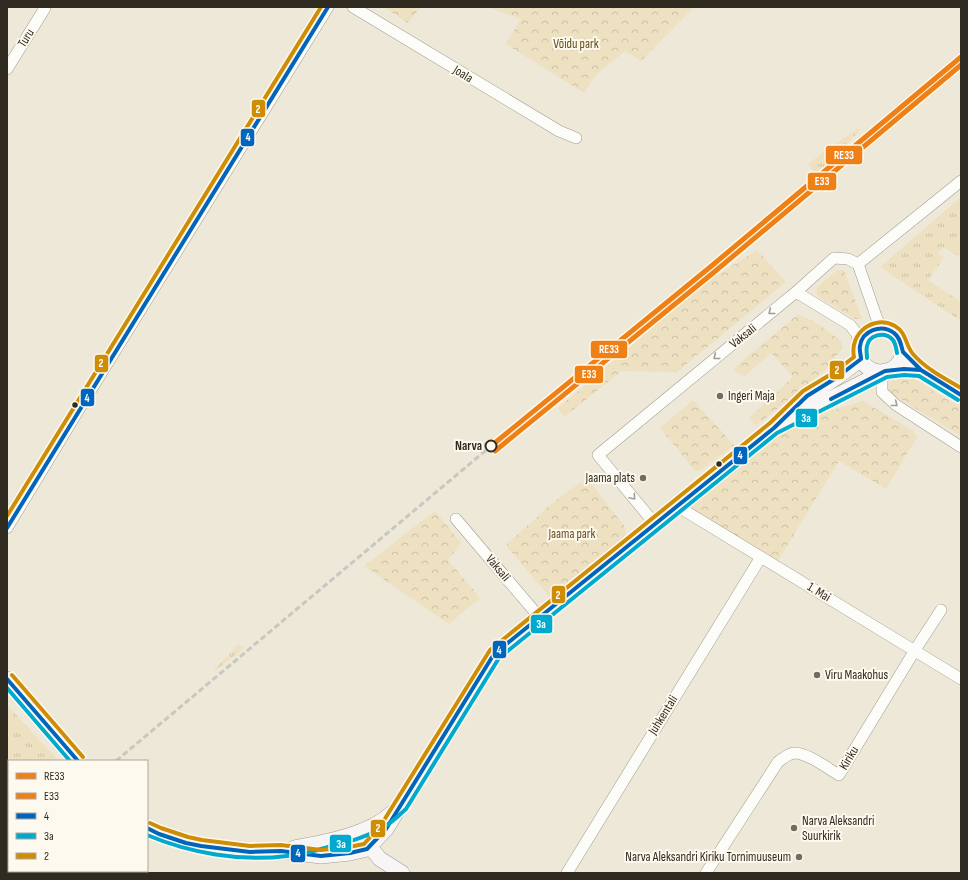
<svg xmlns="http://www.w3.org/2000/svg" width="968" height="880" viewBox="0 0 968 880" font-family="'Sofia Sans Condensed',sans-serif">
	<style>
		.grass { fill: url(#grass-tufts) }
		.park { fill: url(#park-crowns) }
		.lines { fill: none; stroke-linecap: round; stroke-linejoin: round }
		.street-casing { stroke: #a09c8f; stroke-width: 12 }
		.secondary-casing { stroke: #a09c8f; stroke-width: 16 }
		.street { stroke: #fcfcf9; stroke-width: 11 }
		.secondary { stroke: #f8f5f6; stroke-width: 15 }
		.rail { stroke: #c9c7c2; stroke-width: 3; stroke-dasharray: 6 3; stroke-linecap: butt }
		.bus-1-casing { stroke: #fef9ee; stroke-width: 7 }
		.bus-2-casing { stroke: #fef9ee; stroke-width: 7 }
		.bus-3-casing { stroke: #fef9ee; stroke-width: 7 }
		.bus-1 { stroke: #0065bd; stroke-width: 4 }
		.bus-2 { stroke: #00a9ce; stroke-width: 4 }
		.bus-3 { stroke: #cf8d06; stroke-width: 4 }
		.rail-1-casing { stroke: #fef9ee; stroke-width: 8 }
		.rail-2-casing { stroke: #fef9ee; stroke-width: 8 }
		.rail-1 { stroke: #ef8016; stroke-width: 5 }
		.rail-2 { stroke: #ef8016; stroke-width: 5 }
		.oneway { stroke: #a09e97 }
		.poi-dot { fill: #726d60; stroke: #fef9ee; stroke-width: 1.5 }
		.bus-dot { fill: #302b20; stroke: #fef9ee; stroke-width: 1.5 }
		.stop-dot { fill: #fef9ee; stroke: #302b20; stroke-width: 2 }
		.labels { text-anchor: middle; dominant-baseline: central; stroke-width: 4; stroke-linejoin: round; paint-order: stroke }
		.street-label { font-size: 13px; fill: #302b20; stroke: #fef9ee }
		.park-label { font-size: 13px; fill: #624e1e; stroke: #fef9ee }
		.poi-label { font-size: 13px; fill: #302b20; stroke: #fef9ee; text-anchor: start }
		.stop-label { font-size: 13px; font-weight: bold; fill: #302b20; stroke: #fef9ee; text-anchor: end }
		.line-badge { stroke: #fef9ee; stroke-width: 1.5 }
		.badge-label { font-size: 11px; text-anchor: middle; font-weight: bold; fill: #fff }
	</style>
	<defs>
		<pattern id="grass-tufts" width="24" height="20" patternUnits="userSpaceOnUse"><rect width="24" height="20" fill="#eee1c1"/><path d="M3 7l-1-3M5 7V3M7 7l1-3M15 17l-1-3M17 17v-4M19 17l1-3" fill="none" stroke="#ccc1a6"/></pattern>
		<pattern id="park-crowns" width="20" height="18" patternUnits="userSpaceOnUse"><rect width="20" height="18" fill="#eee1c1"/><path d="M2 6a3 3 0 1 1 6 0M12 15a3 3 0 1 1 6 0" fill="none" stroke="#ccc1a6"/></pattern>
	</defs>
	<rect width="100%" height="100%" fill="#eee8d8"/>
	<path class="grass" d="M859 128 860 130 838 154 815 174 808 164 829 148Z
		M961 197V258L944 248 937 253 944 258 928 280 961 302V321L880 267Z
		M239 644 244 648 215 671 214 670Z
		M7 705 59 761H9L7 785Z"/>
	<path class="park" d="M383 7H421L408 23Z
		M487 7H694L641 61 625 51 595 76 584 93 506 44 521 19Z
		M757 250 786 282 677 372 622 371 564 417 558 408 705 283Z
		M837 270H844L862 319H855L819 297 816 291 817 287Z
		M797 315C815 319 828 331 842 342V349L824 371 756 426 749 418 793 377 771 353 745 376 736 372 733 369Z
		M900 370 961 408V436L884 389Z
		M693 400 734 445 701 470 695 471 660 428Z
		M863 401 912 430 917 437 886 489 839 461 776 564 683 506 775 433 819 414Z
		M585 479 590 482 625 527 626 533 623 538 551 595 549 596 508 548 507 544 544 511 545 509Z
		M435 511 461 543 448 560 480 598 449 624 364 566Z"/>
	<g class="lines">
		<g class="street-casing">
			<path id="street" d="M353 7 559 131 576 138
				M7 69 45 8
				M858 264 961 181
				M858 264 877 319 882 328
				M796 292 850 325 857 334 859 345
				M885 371 882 381V392L896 405 961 447
				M677 506 961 679
				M456 519 540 618
				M655 524 598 455 796 292 834 258 848 259 858 264
				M7 528 81 406 328 7
				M567 873 761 557
				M706 873 778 762C783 758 788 754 794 753 808 753 827 768 839 775L915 650 941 610"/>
		</g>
		<g class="secondary-casing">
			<path id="secondary" d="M859 350a22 22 0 1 1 44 0a22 22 0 1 1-44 0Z
				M914 363 921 370 961 395
				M789 420 885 371 904 369 921 370
				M7 679 78 761
				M147 828 159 834 186 843 201 846 250 852 281 851 321 856 350 853 367 849 386 829 494 654 540 618 599 568 774 428 807 396 836 378 861 359
				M370 847 380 859 402 873
				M294 848C325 842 369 835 392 813"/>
		</g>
		<use href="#street" class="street"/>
		<use href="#secondary" class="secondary"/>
		<path class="rail" d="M116 761 491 446
			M7 852 9 850"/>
		<g class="bus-1-casing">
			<path id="bus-1" d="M903 352 921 370 961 395
				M861 359C861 355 859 350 860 346 862 331 881 323 894 333 900 337 901 345 903 352
				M831 399 885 371 904 369 921 370
				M7 528 328 7
				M7 679 78 761
				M147 828 159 834 186 843 201 846 250 852 281 851 321 856 350 853 367 849 386 829 494 654 774 428 807 396 836 378 861 359"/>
		</g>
		<g class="bus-2-casing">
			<path id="bus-2" d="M867 358C867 354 866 350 867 346 869 335 884 331 892 339 896 343 896 348 897 353
				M7 688 70 761
				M147 835C190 853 240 862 287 856 301 855 314 851 328 847 347 842 368 837 385 826 393 822 399 815 406 809L499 658 777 433 887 377 904 375 919 376 958 400"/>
		</g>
		<g class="bus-3-casing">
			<path id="bus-3" d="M7 516 321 7
				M12 675 83 757
				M150 823 161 828 188 837 202 840 250 846 281 845 321 850 349 847 364 844 381 825 490 650 770 423 803 391 833 373 854 357C849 333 874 314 895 326 907 333 905 345 913 354 926 369 944 378 961 388"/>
		</g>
		<use href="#bus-1" class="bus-1"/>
		<use href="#bus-2" class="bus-2"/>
		<use href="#bus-3" class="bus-3"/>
		<g class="rail-1-casing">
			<path id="rail-1" d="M491 446 709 268 961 57"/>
		</g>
		<g class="rail-2-casing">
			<path id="rail-2" d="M495 451 713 273 961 65"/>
		</g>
		<use href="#rail-1" class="rail-1"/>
		<use href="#rail-2" class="rail-2"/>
	</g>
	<defs><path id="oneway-chevron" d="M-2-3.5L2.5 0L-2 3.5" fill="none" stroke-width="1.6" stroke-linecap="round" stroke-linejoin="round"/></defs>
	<g class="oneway">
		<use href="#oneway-chevron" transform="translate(771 312) rotate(141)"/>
		<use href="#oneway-chevron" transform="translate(716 357) rotate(141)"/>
		<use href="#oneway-chevron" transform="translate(895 404) rotate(39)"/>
		<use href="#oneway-chevron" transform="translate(633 497) rotate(50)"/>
	</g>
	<g class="poi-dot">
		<circle cx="720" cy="396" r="4"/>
		<circle cx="643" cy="478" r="4"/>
		<circle cx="817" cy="675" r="4"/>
		<circle cx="794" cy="828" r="4"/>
		<circle cx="799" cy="857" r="4"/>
	</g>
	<g class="bus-dot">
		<circle cx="75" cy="405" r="3.5"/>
		<circle cx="719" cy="464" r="3.5"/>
	</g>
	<circle class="stop-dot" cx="491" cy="446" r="5.5"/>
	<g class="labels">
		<g class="street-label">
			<text transform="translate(26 38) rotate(-58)">Turu</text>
			<text transform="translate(463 74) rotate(31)">Joala</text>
			<text transform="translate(743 336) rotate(-39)">Vaksali</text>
			<text transform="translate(498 568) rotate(50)">Vaksali</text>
			<text transform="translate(819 592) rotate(31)">1. Mai</text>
			<text transform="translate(663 715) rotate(-58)">Juhkentali</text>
			<text transform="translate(849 758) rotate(-59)">Kiriku</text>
		</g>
		<g class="park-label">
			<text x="576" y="44">Võidu park</text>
			<text x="572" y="534">Jaama park</text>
		</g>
		<g class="poi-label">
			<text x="728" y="396">Ingeri Maja</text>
			<text x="635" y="478" text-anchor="end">Jaama plats</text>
			<text x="825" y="675">Viru Maakohus</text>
			<text x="802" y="821">Narva Aleksandri<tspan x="802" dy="15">Suurkirik</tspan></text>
			<text x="791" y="857" text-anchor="end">Narva Aleksandri Kiriku Tornimuuseum</text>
		</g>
		<g class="stop-label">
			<text x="482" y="446">Narva</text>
		</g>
	</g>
	<g class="line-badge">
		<rect x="251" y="99" width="15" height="19" rx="4" fill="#cf8d06"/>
		<rect x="240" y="128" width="15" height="19" rx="4" fill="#0065bd"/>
		<rect x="825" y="145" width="38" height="20" rx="4" fill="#ef8016"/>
		<rect x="807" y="172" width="30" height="19" rx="4" fill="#ef8016"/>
		<rect x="590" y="340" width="38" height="19" rx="4" fill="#ef8016"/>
		<rect x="94" y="354" width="15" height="19" rx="4" fill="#cf8d06"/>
		<rect x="829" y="360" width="16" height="20" rx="4" fill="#cf8d06"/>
		<rect x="574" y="365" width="30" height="19" rx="4" fill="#ef8016"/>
		<rect x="80" y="388" width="15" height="19" rx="4" fill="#0065bd"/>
		<rect x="795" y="408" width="23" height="20" rx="4" fill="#00a9ce"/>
		<rect x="733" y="446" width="15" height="19" rx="4" fill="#0065bd"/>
		<rect x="551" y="585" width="15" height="19" rx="4" fill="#cf8d06"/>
		<rect x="530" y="614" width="23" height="20" rx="4" fill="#00a9ce"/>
		<rect x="492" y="640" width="15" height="19" rx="4" fill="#0065bd"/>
		<rect x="370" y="819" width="16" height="19" rx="4" fill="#cf8d06"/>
		<rect x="329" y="834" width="23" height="19" rx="4" fill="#00a9ce"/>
		<rect x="290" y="844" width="16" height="19" rx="4" fill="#0065bd"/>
	</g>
	<g class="badge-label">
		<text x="258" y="113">2</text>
		<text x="248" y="141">4</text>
		<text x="844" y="159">RE33</text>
		<text x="822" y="185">E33</text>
		<text x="609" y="353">RE33</text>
		<text x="101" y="367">2</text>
		<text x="837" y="374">2</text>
		<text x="589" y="378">E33</text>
		<text x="87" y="402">4</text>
		<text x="806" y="422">3a</text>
		<text x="740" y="459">4</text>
		<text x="558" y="599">2</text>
		<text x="541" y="628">3a</text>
		<text x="499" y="654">4</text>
		<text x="378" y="832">2</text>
		<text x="341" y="848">3a</text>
		<text x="298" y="857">4</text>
	</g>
	<rect width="968" height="880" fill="none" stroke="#302b20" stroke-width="16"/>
	<rect x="8" y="760" width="140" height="112" fill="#fef9ee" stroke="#aca79c"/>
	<rect x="16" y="773" width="20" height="6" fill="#ef8016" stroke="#aca79c"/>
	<text x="44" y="780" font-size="12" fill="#302b20">RE33</text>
	<rect x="16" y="793" width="20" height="6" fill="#ef8016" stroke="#aca79c"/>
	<text x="44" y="800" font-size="12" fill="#302b20">E33</text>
	<rect x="16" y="813" width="20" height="6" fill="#0065bd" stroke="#aca79c"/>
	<text x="44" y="820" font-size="12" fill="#302b20">4</text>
	<rect x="16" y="833" width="20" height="6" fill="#00a9ce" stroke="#aca79c"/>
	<text x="44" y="840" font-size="12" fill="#302b20">3a</text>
	<rect x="16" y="853" width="20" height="6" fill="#cf8d06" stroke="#aca79c"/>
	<text x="44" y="860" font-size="12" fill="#302b20">2</text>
</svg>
